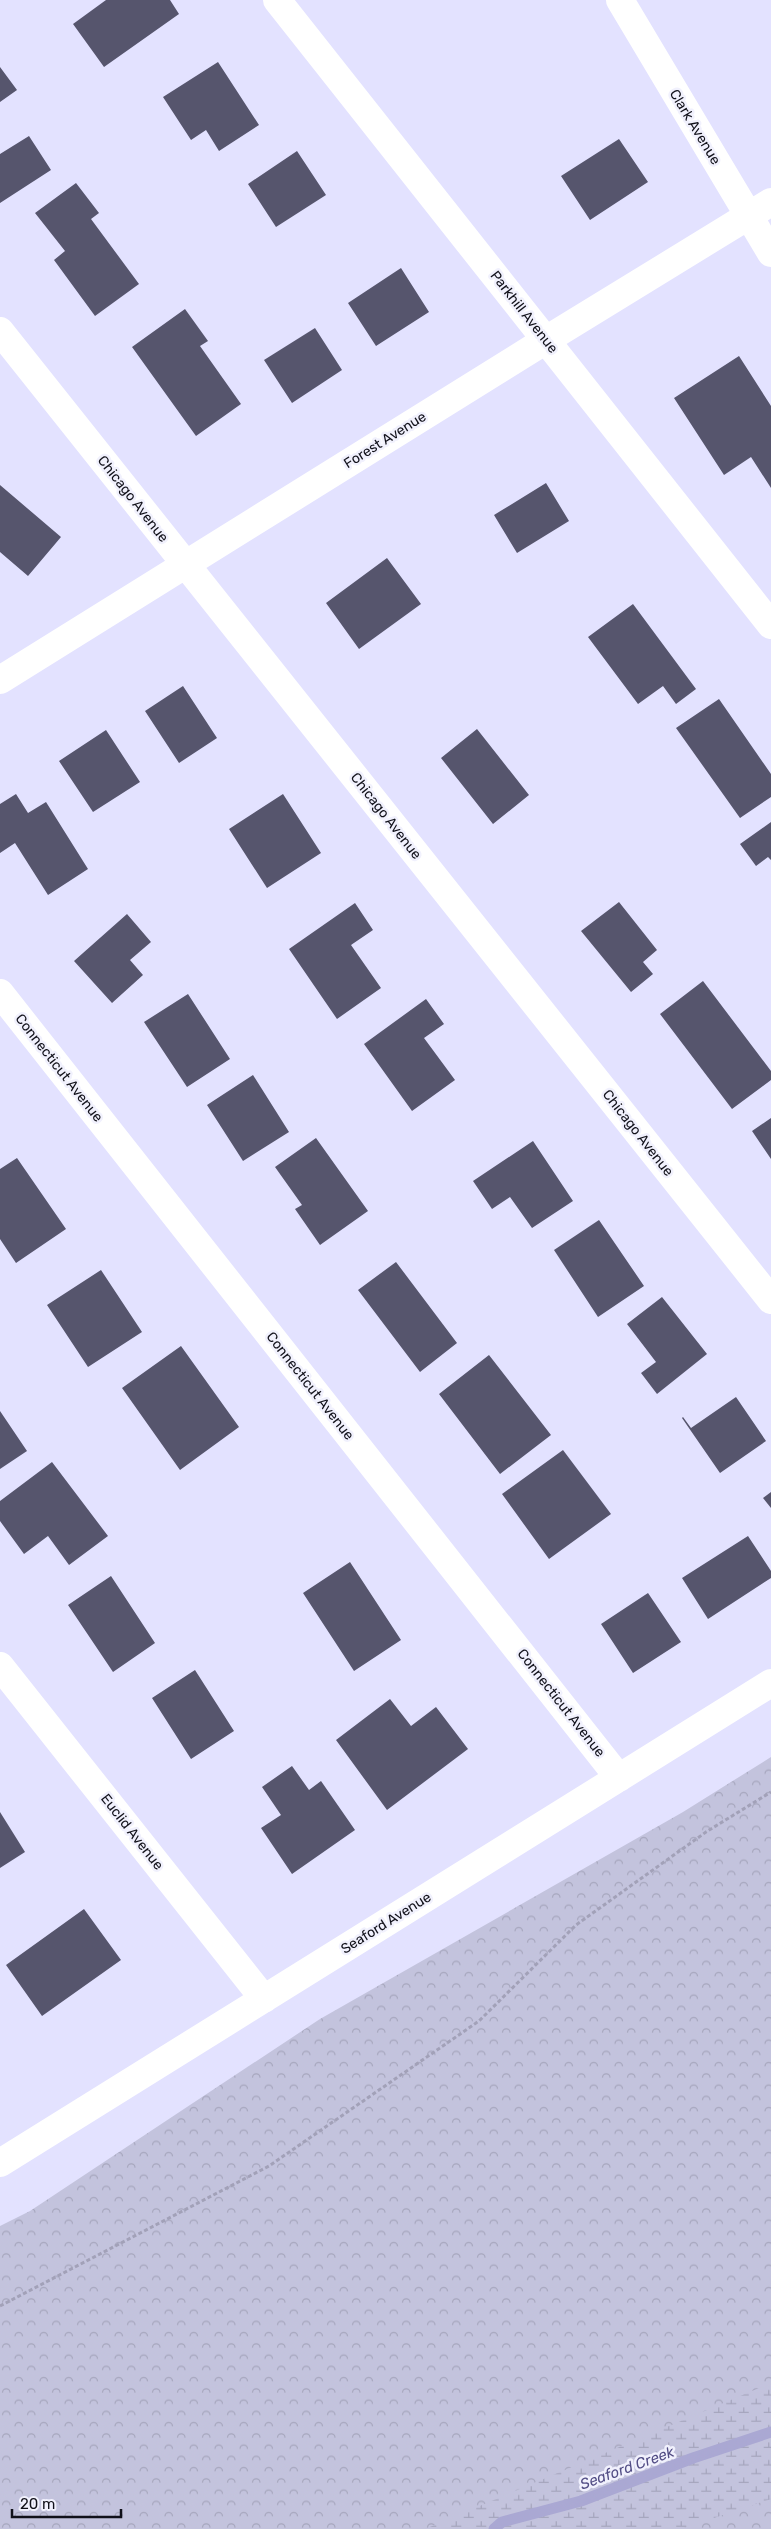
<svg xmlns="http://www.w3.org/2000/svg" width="771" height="2529" viewBox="0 0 771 2529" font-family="Rubik,sans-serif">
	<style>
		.forest { fill: url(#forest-crowns) }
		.wetland { fill: url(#wetland-marsh) }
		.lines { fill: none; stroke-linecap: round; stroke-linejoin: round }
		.stream { stroke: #aaa8d3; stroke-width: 11 }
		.building { fill: #56556d }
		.path { stroke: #a2a1b8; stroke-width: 3; stroke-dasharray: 4 2.5; stroke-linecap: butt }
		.minor { stroke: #fff; stroke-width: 28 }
		.labels { text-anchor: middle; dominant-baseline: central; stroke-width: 5; stroke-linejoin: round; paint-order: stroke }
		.street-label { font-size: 14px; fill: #11111a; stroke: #f1f1fd }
		.water-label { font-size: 15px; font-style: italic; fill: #524d85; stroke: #f1f1fd }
	</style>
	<defs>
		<pattern id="forest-crowns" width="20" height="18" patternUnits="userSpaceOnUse" patternTransform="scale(1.25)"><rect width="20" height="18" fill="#c3c3dd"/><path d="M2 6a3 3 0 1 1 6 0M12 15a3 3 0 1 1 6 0" fill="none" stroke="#a6a6bd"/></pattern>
		<pattern id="wetland-marsh" width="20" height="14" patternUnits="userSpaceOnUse" patternTransform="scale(1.25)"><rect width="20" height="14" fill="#c3c3dd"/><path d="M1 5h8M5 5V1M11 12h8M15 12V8" fill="none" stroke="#a6a6bd"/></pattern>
	</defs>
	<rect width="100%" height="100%" fill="#e3e2ff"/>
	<path class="forest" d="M771 1757V2529H0V2226L30 2211 320 2019 683 1812Z"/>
	<path class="wetland" d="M771 2385V2499L681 2529H425L764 2386Z"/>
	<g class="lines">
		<path class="stream" d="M494 2529 502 2522 581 2501 693 2458 771 2432"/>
	</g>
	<path class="building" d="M106 0H170L179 14 104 67 73 24Z
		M218 62 259 125 219 151 206 130 191 140 163 97Z
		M0 67 17 90 0 102Z
		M29 136 51 170 0 203V154Z
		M619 139 648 182 590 220 561 176Z
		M297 151 326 195 276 227 248 184Z
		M76 183 99 213 91 219 139 284 95 316 54 260 65 251 35 213Z
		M401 268 429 312 376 346 348 303Z
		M185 309 208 341 200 346 241 404 196 436 132 347Z
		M315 328 342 370 292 403 264 360Z
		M739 356 771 406V488L751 457 724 475 674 398Z
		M546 483 569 521 517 553 494 515Z
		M0 485 61 537 28 576 0 552Z
		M387 558 421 604 359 649 326 603Z
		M633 604 696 689 676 704 663 686 638 704 588 637Z
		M183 686 217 738 179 763 145 711Z
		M719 699 771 774V797L740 818 676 728Z
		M477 729 529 795 493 824 441 758Z
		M106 730 140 782 93 812 59 761Z
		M16 794 28 813 46 802 88 869 48 895 15 843 0 853V804Z
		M283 794 321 853 267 888 229 829Z
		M771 822V860L768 857 756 866 740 844Z
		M619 902 657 950 643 962 653 974 631 992 581 931Z
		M355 903 373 930 351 945 381 988 337 1019 289 949Z
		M127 914 151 942 130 960 143 975 112 1003 74 961Z
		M703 981 771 1071V1080L732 1109 660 1014Z
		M188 994 230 1059 187 1087 144 1022Z
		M426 999 444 1024 424 1038 455 1080 412 1111 364 1044Z
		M253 1075 289 1132 243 1161 207 1105Z
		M771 1118V1159L752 1131Z
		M316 1138 368 1211 320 1245 295 1209 302 1205 275 1167Z
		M533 1141 573 1201 532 1228 510 1197 492 1209 473 1181Z
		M17 1158 66 1229 16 1263 0 1239V1169Z
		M599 1220 644 1286 598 1317 554 1250Z
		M396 1262 457 1343 420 1372 358 1290Z
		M101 1270 142 1332 88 1367 47 1305Z
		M662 1297 707 1354 657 1394 641 1373 656 1362 627 1324Z
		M181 1346 239 1427 180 1470 122 1388Z
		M489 1355 551 1435 500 1474 439 1394Z
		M736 1397 766 1441 720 1473 682 1418 683 1417 691 1428Z
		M0 1411 27 1451 0 1469Z
		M563 1450 611 1514 549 1559 502 1494Z
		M52 1462 108 1536 69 1565 48 1536 24 1554 0 1521V1501Z
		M771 1492V1508L763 1498Z
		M748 1536 771 1571V1578L708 1619 682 1578Z
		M350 1562 401 1640 354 1671 303 1593Z
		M111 1576 155 1643 113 1672 68 1605Z
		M648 1593 681 1642 633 1673 601 1624Z
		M195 1670 234 1731 191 1759 152 1698Z
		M390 1699 411 1726 436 1707 468 1749 387 1810 336 1740Z
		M292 1766 309 1790 321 1781 355 1830 292 1874 261 1828 281 1815 262 1787Z
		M0 1812 25 1852 0 1868Z
		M84 1909 121 1960 42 2016 6 1965Z"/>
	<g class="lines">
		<path class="path" d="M0 2306 269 2166 479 2021 576 1925 706 1832 771 1792"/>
		<path class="minor" d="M277 0 771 625
			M620 0 771 253
			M0 331 771 1300
			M0 680 546 340 771 202
			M0 993 619 1778
			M0 1666 264 1999
			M0 2163 771 1683"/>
	</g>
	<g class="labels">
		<g class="street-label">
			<text transform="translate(695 127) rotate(59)">Clark Avenue</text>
			<text transform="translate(524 312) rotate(52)">Parkhill Avenue</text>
			<text transform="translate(385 440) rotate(-32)">Forest Avenue</text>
			<text transform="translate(133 499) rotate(52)">Chicago Avenue</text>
			<text transform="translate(386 816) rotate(52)">Chicago Avenue</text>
			<text transform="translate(59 1068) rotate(52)">Connecticut Avenue</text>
			<text transform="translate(638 1133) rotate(52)">Chicago Avenue</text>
			<text transform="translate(310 1386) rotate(52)">Connecticut Avenue</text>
			<text transform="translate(561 1703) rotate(52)">Connecticut Avenue</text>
			<text transform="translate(132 1832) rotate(52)">Euclid Avenue</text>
			<text transform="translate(386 1923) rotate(-32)">Seaford Avenue</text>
		</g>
		<g class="water-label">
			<text transform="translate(627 2468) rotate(-20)">Seaford Creek</text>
		</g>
	</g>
	<path d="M12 2509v8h109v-8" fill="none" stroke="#11111a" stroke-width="2.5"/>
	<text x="20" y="2509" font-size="15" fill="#11111a" stroke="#f1f1fd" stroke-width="4" paint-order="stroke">20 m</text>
</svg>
